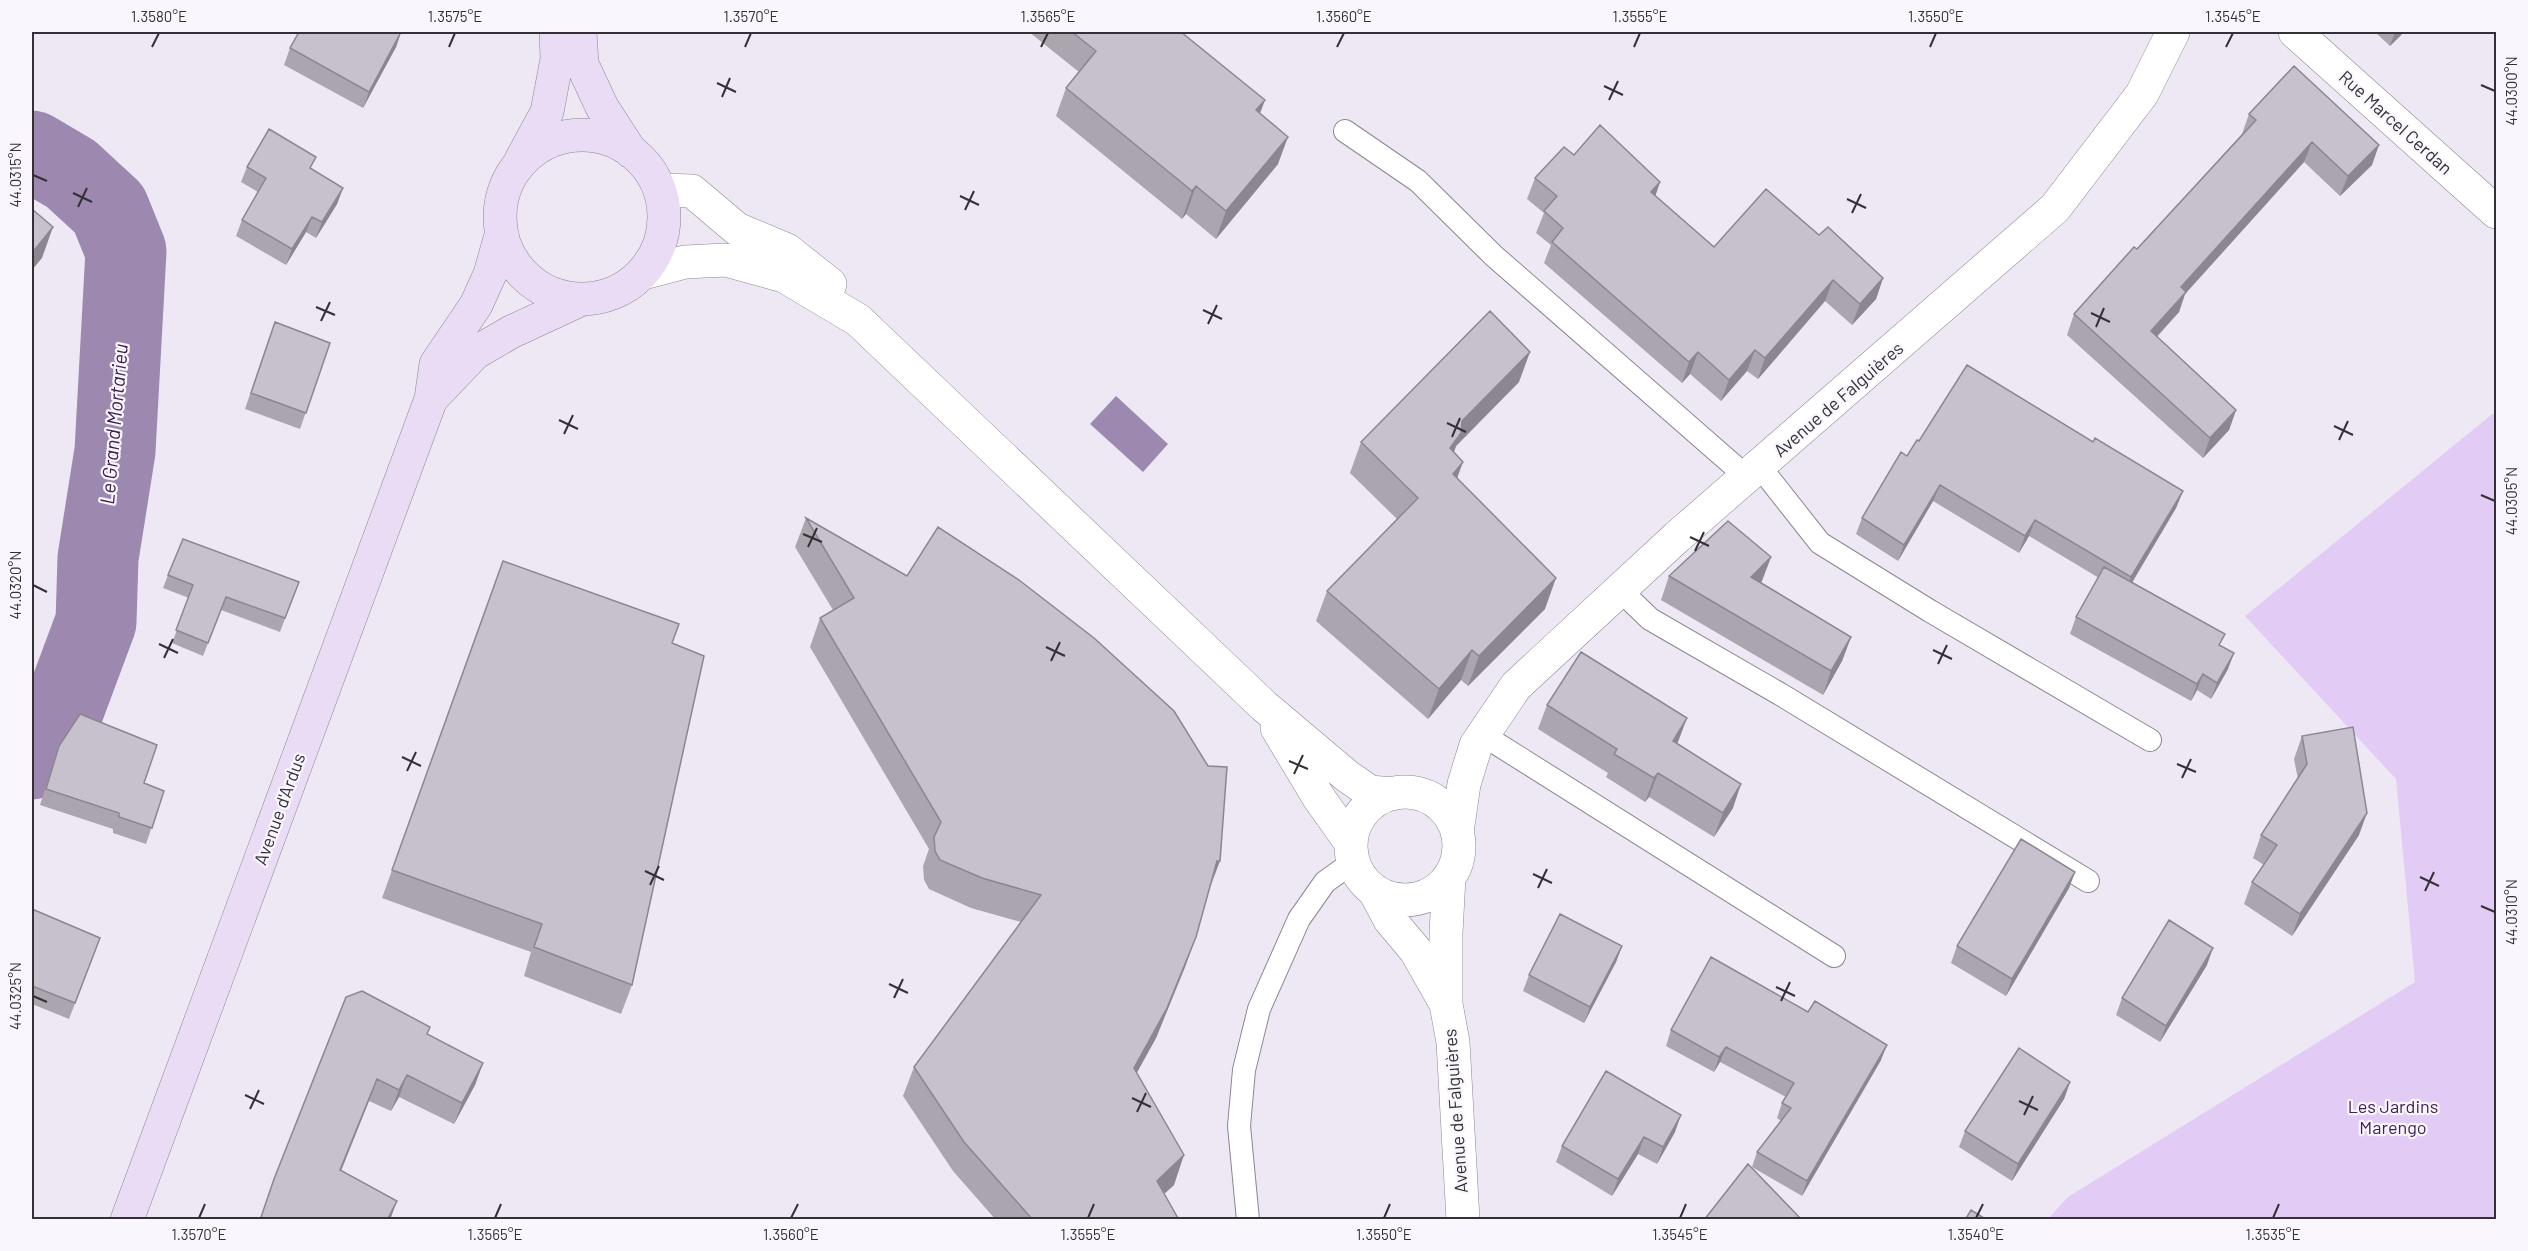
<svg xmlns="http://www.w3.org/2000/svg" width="2528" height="1251" viewBox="0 0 2528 1251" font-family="Barlow,sans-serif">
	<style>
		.green { fill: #e2ccf5 }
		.water { fill: #9d88af }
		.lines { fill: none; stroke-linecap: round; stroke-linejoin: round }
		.river { stroke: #9d88af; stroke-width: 81 }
		.service-casing { stroke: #8c8692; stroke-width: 24 }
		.minor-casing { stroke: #8c8692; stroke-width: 34 }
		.tertiary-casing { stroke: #8c8692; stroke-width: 34 }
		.secondary-casing { stroke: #8c8692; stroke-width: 34 }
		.service { stroke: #fff; stroke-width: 22 }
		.minor { stroke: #fff; stroke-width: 33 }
		.tertiary { stroke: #fff; stroke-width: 33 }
		.secondary { stroke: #eadcf4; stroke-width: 33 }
		.wall { fill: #aba5b0 }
		.shaded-wall { fill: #8b8690 }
		.building { fill: #c7c0cd; stroke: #8b8690; stroke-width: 1.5 }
		.ticks { fill: none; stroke: #343136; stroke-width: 2 }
		.labels { text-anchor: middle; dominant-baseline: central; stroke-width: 4.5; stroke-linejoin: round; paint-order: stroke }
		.street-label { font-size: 18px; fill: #343136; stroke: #faf6fe }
		.park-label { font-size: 18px; fill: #3f2254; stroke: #faf6fe }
		.water-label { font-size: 20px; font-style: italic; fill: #3d2052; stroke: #faf6fe }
		.neatline { fill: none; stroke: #343136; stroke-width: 2 }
		.ticks-label { font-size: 15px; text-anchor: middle; fill: #343136 }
	</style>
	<rect width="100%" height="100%" fill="#eee8f5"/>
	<path class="green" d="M2496 411V1219L2047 1220 2068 1197 2415 982 2396 779 2245 616Z"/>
	<path class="water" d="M1116 396 1168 444 1143 472 1090 424Z"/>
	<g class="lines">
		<path class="river" d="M32 151 71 174 109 209 126 251 115 451 98 558 96 622 58 724 32 759"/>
		<g class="service-casing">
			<path id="service" d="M1345 131 1418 181 1494 256 1748 478
				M1760 467 1820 543 1930 611 2150 740
				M1620 590 1650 619 1780 694 2088 881
				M1483 735 1834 956
				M1248 1220 1239 1126 1244 1070 1259 1009 1299 919 1325 882 1353 862"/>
		</g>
		<g class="minor-casing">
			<path id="minor" d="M2295 32 2496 212"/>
		</g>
		<g class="tertiary-casing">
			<path id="tertiary" d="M660 190 692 191 737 229 787 250 830 284
				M643 273 685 262 726 260 784 276 858 320 1264 706 1347 776 1370 792 1392 794
				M1277 728 1319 798 1351 843
				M1351 846a54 54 0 1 1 108 0a54 54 0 1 1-108 0Z
				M1457 832 1464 784 1476 745 1516 686 1677 537 2055 208 2142 94 2173 32
				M1449 877 1446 933V1004L1453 1042 1463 1220
				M1374 890 1390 920 1416 951 1445 1002"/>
		</g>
		<g class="secondary-casing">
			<path id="secondary" d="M580 32 582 64 602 107 631 152
				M500 217a82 82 0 1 1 164 0a82 82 0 1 1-164 0Z
				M521 160 547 112 557 59 556 32
				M432 398 475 353 511 332 582 299
				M127 1220 431 399 436 364 476 305 490 274 501 235"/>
		</g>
		<use href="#service" class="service"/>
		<use href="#minor" class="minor"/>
		<use href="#tertiary" class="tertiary"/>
		<use href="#secondary" class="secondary"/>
	</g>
	<path class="wall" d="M401 32 396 47 363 108 284 65 290 48Z
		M1029 32H1181L1260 113 1278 164 1216 239 1186 214 1182 219 1056 116 1066 88 1079 72Z
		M2375 32H2404L2390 46Z
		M2249 114 2372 165 2340 196 2304 162 2185 294 2179 312 2157 337 2236 410 2229 430 2203 458 2067 335 2074 314 2137 249 2242 134Z
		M1574 155 1660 182 1655 195 1714 247 1819 235 1883 278 1876 299 1852 325 1825 301 1758 379 1747 371 1721 401 1690 374 1682 383 1544 263 1551 245 1536 233 1544 213 1527 199 1535 178Z
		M247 167 312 169 343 188 337 204 316 238 306 232 286 265 236 236 242 220 258 192 241 182Z
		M269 338 330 343 300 429 245 409Z
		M1519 382 1456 446 1454 452 1458 479 1545 609 1468 686 1461 680 1428 719 1316 621 1327 591 1397 519 1350 473 1361 442Z
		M1919 441 2093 442 2183 491 2176 508 2132 583 2221 646 2228 669 2211 699 2197 690 2191 701 2070 634 2076 617 2099 578 2029 536 2019 553 1933 501 1898 561 1856 534 1862 518 1907 456Z
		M806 518 1209 890 1185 967 1156 1038 1136 1073 1174 1185 1164 1194 1179 1220H996L953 1171 903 1096 914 1067 1021 922 971 908 929 889 924 880 923 866 929 849 810 647 820 618 833 610 795 547Z
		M1771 557 1761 582 1851 637 1842 661 1823 695 1661 600 1669 576Z
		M503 561 672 643 632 985 621 1014 524 976 531 952 382 898Z
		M168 575 299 582 280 632 221 610 203 656 172 643 189 598 163 588Z
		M1547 705 1677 743 1733 808 1714 837 1649 797 1645 802 1606 777 1608 773 1538 729Z
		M2302 736 2359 835 2292 936 2244 904 2252 882 2264 865 2253 858 2261 835 2298 779 2294 759Z
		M59 746 144 783 164 791 146 844 113 833V829L40 805Z
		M2075 872 2069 888 2006 996 1951 963 1957 946Z
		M32 909 100 938 69 1019 32 1004Z
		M1622 946 1616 962 1584 1023 1523 991 1529 975Z
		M2207 965 2160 1042 2116 1015 2122 998Z
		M430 1027 427 1034 483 1063 475 1085 454 1124 399 1097 391 1111 369 1101 274 1179Z
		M1671 1030 1881 1060 1802 1196 1752 1167 1757 1152 1781 1121 1777 1118 1782 1103 1786 1097 1720 1062 1714 1072 1666 1046Z
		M2070 1082 2064 1099 2012 1181 1959 1147 1965 1131Z
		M1675 1132 1657 1164 1638 1154 1612 1196 1556 1162 1562 1146Z"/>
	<path class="shaded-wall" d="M401 32 396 47 363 108 369 92Z
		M2395 32H2404L2390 46Z
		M1265 100 1255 127 1256 110Z
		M1288 137 1278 164 1216 239 1226 211Z
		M2312 142 2304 162 2185 294 2179 312 2143 351 2151 331 2181 287Z
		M2379 145 2372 165 2340 196 2348 176Z
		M1660 182 1653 203 1651 192Z
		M1196 186 1186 214 1182 219 1192 191Z
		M343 188 337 204 316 238 322 222Z
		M312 217 306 232 286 265 292 249Z
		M53 227 42 258 32 270V253Z
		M1883 278 1876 299 1852 325 1860 304Z
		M1833 280 1825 301 1758 379 1765 358Z
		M1755 350 1747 371 1721 401 1729 380Z
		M1530 352 1519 382 1456 446 1450 463V448L1462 421Z
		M1698 352 1690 374 1682 383 1689 362Z
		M2236 410 2229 430 2203 458 2210 438Z
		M1463 462 1452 492 1453 474Z
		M1940 485 1933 501 1898 561 1904 545Z
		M2183 491 2176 508 2125 594 2131 577Z
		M2035 520 2029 536 2019 553 2025 536Z
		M1771 557 1762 581 1743 601 1751 577Z
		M1556 578 1545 609 1468 686 1479 656Z
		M1851 637 1842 661 1823 695 1831 671Z
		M1472 650 1461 680 1428 719 1439 689Z
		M2234 653 2228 669 2211 699 2217 683Z
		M2203 674 2197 690 2191 701 2197 684Z
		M1687 718 1678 742 1665 765 1673 741Z
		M1658 773 1649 797 1645 802 1654 778Z
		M1741 784 1733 808 1714 837 1723 813Z
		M2367 813 2359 835 2292 936 2300 914Z
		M1217 861H1220L1209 890Z
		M2075 872 2069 888 2006 996 2012 979Z
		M1196 937 1185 967 1156 1038 1123 1098 1134 1068Z
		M1622 946 1616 962 1584 1023 1590 1007Z
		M2213 948 2207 965 2160 1042 2166 1026Z
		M1887 1045 1881 1060 1802 1196 1807 1181Z
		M1726 1047 1720 1062 1714 1072 1719 1057Z
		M483 1063 475 1085 454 1124 462 1103Z
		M407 1075 399 1097 391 1111 399 1090Z
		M377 1079 369 1101 333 1191 340 1170Z
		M2070 1082 2064 1099 2012 1181 2018 1164Z
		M1681 1115 1675 1132 1657 1164 1663 1147Z
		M1644 1137 1638 1154 1612 1196 1618 1179Z
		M1184 1155 1174 1185 1146 1210 1157 1181Z
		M397 1201 390 1220H387Z"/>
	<path class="building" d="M299 32H401L369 92 290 48Z
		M1072 32H1181L1265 100 1256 110 1288 137 1226 211 1196 186 1192 191 1066 88 1096 51Z
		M2294 66 2379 145 2348 176 2312 142 2181 287 2186 292 2151 331 2236 410 2210 438 2074 314 2134 247 2137 249 2256 120 2249 114Z
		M1600 125 1660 182 1651 192 1714 247 1766 189 1819 235 1828 227 1883 278 1860 304 1833 280 1765 358 1755 350 1729 380 1698 352 1689 362 1552 242 1563 228 1544 211 1557 196 1535 178 1564 147 1574 155Z
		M269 129 316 157 310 168 343 188 322 222 312 217 292 249 242 220 266 178 247 167Z
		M32 209 53 227 32 253Z
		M1490 311 1530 352 1462 421 1461 433 1450 448 1463 462 1453 474 1556 578 1479 656 1472 650 1439 689 1327 591 1418 498 1361 442Z
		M275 322 330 343 306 413 251 393Z
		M1967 365 2093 442 2095 438 2183 491 2131 577 2035 520 2025 536 1940 485 1904 545 1862 518 1901 452 1907 456 1917 440 1919 441Z
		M806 518 907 576 938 527 1019 580 1094 638 1174 711 1208 766 1227 767 1220 861H1217L1196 937 1167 1008 1134 1068 1184 1155 1157 1181 1179 1220H1033L964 1142 914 1067 1041 895 982 878 940 860 935 851 934 837 941 822 820 618 854 598Z
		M1728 521 1771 557 1751 577 1851 637 1831 671 1669 576Z
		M183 539 299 582 285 618 226 597 208 643 176 630 193 585 168 575Z
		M503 561 679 624 672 643 704 656 632 985 534 947 542 924 392 870Z
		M2104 567 2225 634 2219 645 2234 653 2217 683 2203 674 2197 684 2076 617Z
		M1581 652 1687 718 1673 741 1741 784 1723 813 1658 773 1654 778 1614 754 1617 749 1547 705Z
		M80 714 157 745 144 783 164 791 152 828 119 817V813L46 789 59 746Z
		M2353 727 2367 813 2300 914 2252 882 2277 845 2261 835 2307 764 2302 736Z
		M2021 839 2075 872 2012 979 1957 946Z
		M32 909 100 938 75 1003 32 986Z
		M1560 914 1622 946 1590 1007 1529 975Z
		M2169 920 2213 948 2166 1026 2122 998Z
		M1711 957 1808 1012 1815 1001 1887 1045 1807 1181 1757 1152 1791 1108 1782 1103 1794 1083 1726 1047 1719 1057 1671 1030Z
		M362 991 430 1027 427 1034 483 1063 462 1103 407 1075 399 1090 377 1079 340 1170 397 1201 387 1220H260L274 1179 346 997Z
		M2019 1048 2070 1082 2018 1164 1965 1131Z
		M1606 1071 1681 1115 1663 1147 1644 1137 1618 1179 1562 1146Z
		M1748 1164 1802 1220H1704Z
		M1971 1210 1987 1220H1965Z"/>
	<path class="ticks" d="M152 47 159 33M449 47 455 33M745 47 751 33M1041 47 1048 33M1337 47 1344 33M1634 47 1640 33M1930 47 1936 33M2226 47 2233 33M717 83 736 92M2481 85 2495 91M1604 86 1623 95M722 97 730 78M1609 100 1618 81M33 175 47 181M73 193 92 202M960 196 979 205M1847 199 1866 208M78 207 87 188M965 210 974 191M1852 213 1861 194M316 307 335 315M1203 310 1222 319M2091 313 2110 322M321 321 330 302M1208 324 1217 305M2096 327 2104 308M559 420 578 429M1447 423 1466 432M2334 426 2353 435M564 434 573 415M1452 437 1460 418M2339 440 2348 421M2481 495 2495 501M803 534 822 542M1690 537 1709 546M808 547 817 528M1695 551 1704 532M33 585 47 592M159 644 178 653M1046 647 1065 656M1933 650 1952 659M164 658 173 639M1051 661 1060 642M1938 664 1947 645M402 757 421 766M1289 761 1308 769M2177 764 2196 772M407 771 416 752M1294 774 1303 755M2182 778 2191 759M645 871 664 880M1533 874 1552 883M2420 877 2439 886M650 885 659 866M1538 888 1547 869M2425 891 2434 872M2481 906 2495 912M889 984 908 993M1776 987 1795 996M33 996 47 1002M894 998 903 979M1781 1001 1790 982M245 1095 264 1104M1132 1098 1151 1107M2019 1101 2038 1110M250 1109 259 1090M1137 1112 1146 1093M2024 1115 2033 1096M199 1218 205 1204M495 1218 501 1204M791 1218 798 1204M1088 1218 1094 1204M1384 1218 1390 1204M1680 1218 1686 1204M1976 1218 1983 1204M2273 1218 2279 1204"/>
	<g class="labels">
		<g class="street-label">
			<text transform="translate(2396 122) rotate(42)">Rue Marcel Cerdan</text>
			<text transform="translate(1838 399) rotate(-41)">Avenue de Falguières</text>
			<text transform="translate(279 809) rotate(-70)">Avenue d'Ardus</text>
			<text transform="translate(1455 1111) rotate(-94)">Avenue de Falguières</text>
		</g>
		<g class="park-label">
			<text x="2393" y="1106">Les Jardins<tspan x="2393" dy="21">Marengo</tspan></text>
		</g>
		<g class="water-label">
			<text transform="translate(113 424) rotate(-85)">Le Grand Mortarieu</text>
		</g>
	</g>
	<rect width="2528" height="1251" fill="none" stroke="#faf6fe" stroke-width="66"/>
	<rect x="33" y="33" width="2462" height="1185" class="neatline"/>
	<g class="ticks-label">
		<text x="159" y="22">1.3580°E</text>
		<text x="455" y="22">1.3575°E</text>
		<text x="751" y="22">1.3570°E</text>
		<text x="1048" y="22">1.3565°E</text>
		<text x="1344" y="22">1.3560°E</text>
		<text x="1640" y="22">1.3555°E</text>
		<text x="1936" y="22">1.3550°E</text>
		<text x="2233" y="22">1.3545°E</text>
		<text transform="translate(2512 91) rotate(-90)" y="5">44.0300°N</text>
		<text transform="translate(16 175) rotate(-90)" y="5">44.0315°N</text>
		<text transform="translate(2512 501) rotate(-90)" y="5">44.0305°N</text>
		<text transform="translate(16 585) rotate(-90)" y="5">44.0320°N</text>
		<text transform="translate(2512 912) rotate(-90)" y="5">44.0310°N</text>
		<text transform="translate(16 996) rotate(-90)" y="5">44.0325°N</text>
		<text x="199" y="1240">1.3570°E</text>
		<text x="495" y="1240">1.3565°E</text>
		<text x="791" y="1240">1.3560°E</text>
		<text x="1088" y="1240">1.3555°E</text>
		<text x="1384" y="1240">1.3550°E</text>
		<text x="1680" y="1240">1.3545°E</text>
		<text x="1976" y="1240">1.3540°E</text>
		<text x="2273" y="1240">1.3535°E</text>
	</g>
</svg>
